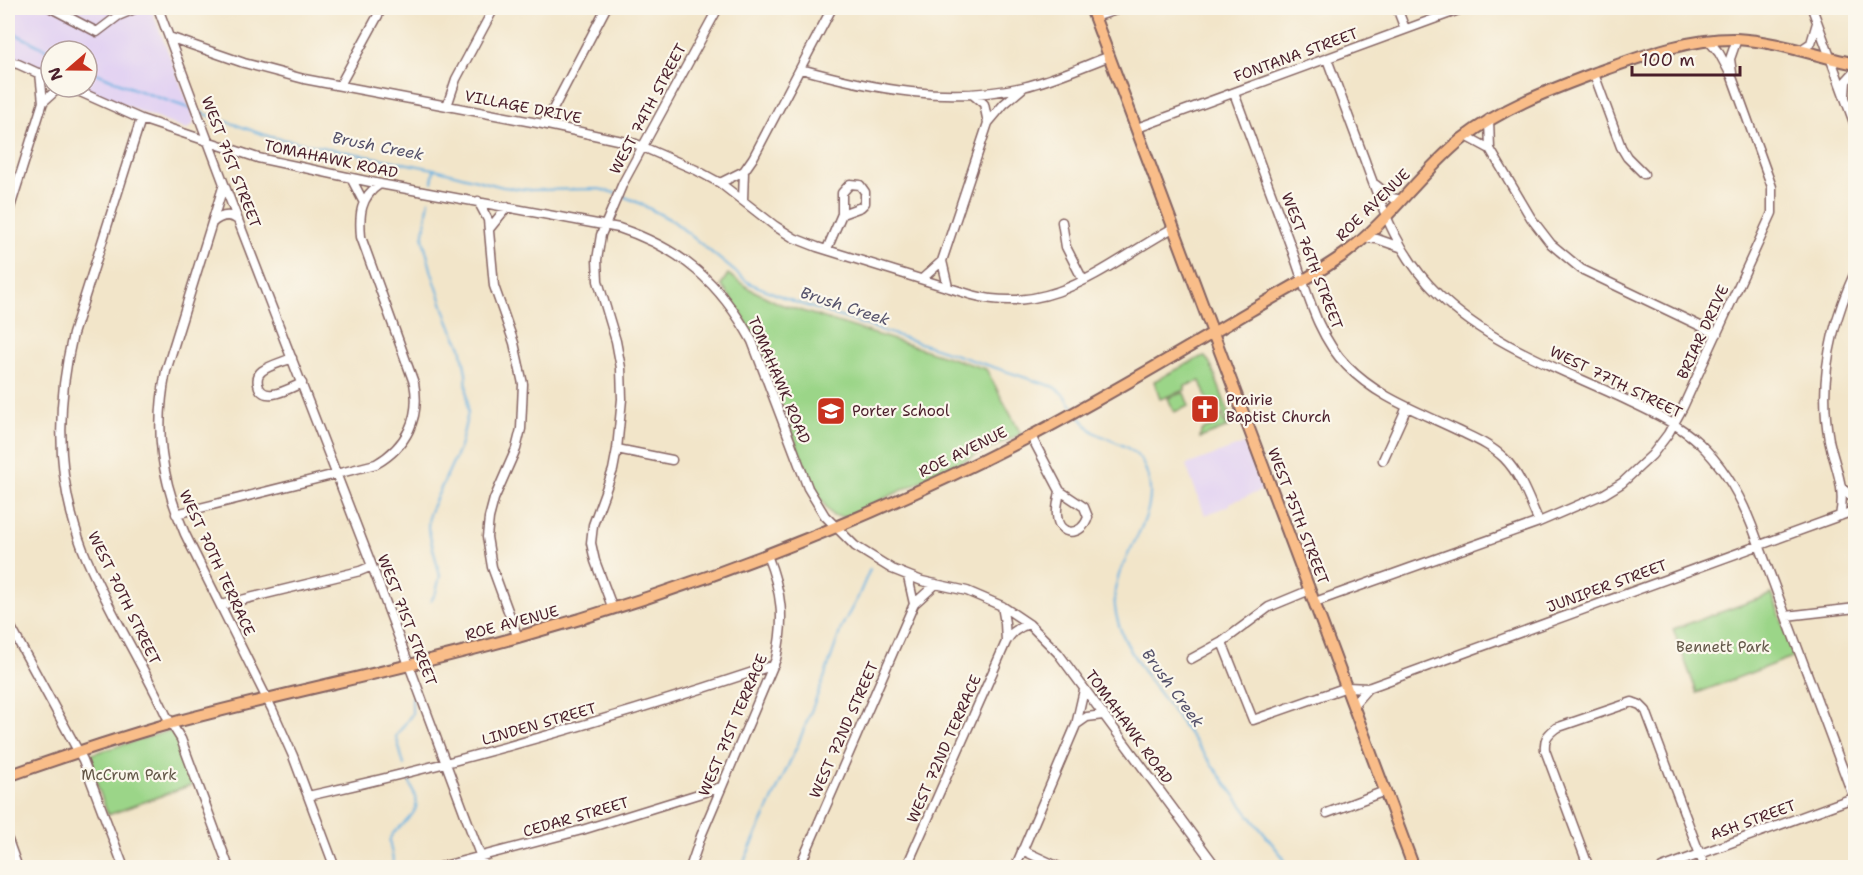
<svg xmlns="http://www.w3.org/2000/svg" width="1863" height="875" viewBox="0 0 1863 875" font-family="'Shantell Sans',sans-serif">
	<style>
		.built { fill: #e3d3f2 }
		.green { fill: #9bd588; stroke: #727a5a; stroke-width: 1.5 }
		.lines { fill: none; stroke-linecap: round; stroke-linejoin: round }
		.stream { stroke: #6ab2e1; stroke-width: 2 }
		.minor-casing { stroke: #856462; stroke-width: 11 }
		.major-casing { stroke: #856462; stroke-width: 14 }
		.minor { stroke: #fff; stroke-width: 8 }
		.major { stroke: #f9bd89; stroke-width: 10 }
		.labels { text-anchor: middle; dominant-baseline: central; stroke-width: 4.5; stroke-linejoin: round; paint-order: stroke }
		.street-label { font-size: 15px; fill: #4a1f2b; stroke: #fbf7ec }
		.poi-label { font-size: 15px; fill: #4a1f2b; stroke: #fbf7ec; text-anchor: start }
		.park-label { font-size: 15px; fill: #625647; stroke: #fbf7ec }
		.water-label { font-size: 16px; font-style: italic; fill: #55526b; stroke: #fbf7ec }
	</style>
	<rect width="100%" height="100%" fill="#fbf7ec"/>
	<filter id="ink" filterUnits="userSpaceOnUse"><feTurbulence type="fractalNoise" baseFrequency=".0167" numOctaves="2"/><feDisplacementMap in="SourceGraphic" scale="12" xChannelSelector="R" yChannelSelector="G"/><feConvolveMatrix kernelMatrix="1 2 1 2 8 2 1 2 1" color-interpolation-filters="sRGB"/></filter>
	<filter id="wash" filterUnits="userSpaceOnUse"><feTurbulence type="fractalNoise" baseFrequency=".008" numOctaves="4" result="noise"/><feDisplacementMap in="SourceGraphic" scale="24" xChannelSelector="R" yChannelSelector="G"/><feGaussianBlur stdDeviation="1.35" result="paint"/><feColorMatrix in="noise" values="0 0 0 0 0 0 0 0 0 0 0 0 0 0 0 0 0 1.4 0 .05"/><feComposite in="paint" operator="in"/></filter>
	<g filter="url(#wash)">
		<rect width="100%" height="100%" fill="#f2e5c9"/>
		<path class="built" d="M8 8H151L194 118V124L186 130 79 87H87V51H51V74L27 62 8 56Z
			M1244 444 1263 490 1229 503 1230 505 1205 515 1186 465Z"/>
		<path class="green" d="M728 274 750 289 780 304 986 369 1021 434 845 517 833 516C815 495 806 469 796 443 775 388 759 330 721 285Z
			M1201 357H1205L1210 363 1232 422V424L1228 428 1219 401 1209 405 1200 381 1185 386V390L1160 399 1154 381Z
			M1182 393H1184L1189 406 1174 412 1168 398Z
			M1221 415 1226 428 1200 438 1201 431 1216 425 1214 418Z
			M1772 594 1795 656 1697 693 1673 629Z
			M169 731 174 733 177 739 194 784 108 815 88 759V755Z"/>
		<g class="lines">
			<path class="stream" d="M8 30 51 52
				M87 69 134 89 194 110
				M199 112 271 137 439 170 503 187 531 190 599 189 615 193
				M432 182 434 170
				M620 195 635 201 673 221 749 283 795 302 1054 387 1063 394 1073 407
				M429 200 423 239 432 273 449 323 461 347 466 373 468 413 460 447 429 514 428 528 440 576 436 592 431 601
				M1078 415C1083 421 1087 427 1094 432 1112 443 1136 445 1145 468 1165 514 1121 550 1115 590 1111 621 1129 650 1146 675L1249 815 1283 857 1288 868
				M404 765 396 736 412 714V697
				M392 868C396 857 388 849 390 839 391 834 395 831 399 828 422 808 419 805 408 778
				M741 868 798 744 823 681 842 626 858 597 870 569"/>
		</g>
	</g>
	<g filter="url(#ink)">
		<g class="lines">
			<g class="minor-casing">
				<path id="minor" d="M51 8 97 32 118 16 137 8
					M158 8 224 184 372 566 485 868
					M1397 8 1405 29
					M1812 8 1856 128
					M1095 17 1122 8
					M169 37 244 63 304 79 543 124 636 144 696 170 720 183 775 226 794 238 817 247 972 295C1053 317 1107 264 1173 228
					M1799 51 1811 43 1817 23
					M1327 59C1340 93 1352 127 1365 161 1383 211 1399 257 1439 295 1489 344 1558 368 1620 397 1647 410 1676 422 1699 443 1724 467 1740 495 1752 526L1856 804
					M8 62 18 64 51 79
					M801 69C873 89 948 104 1023 87 1053 80 1081 67 1110 56
					M1732 73 1730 59 1737 39
					M1594 74 1621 147 1627 157 1644 174
					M340 85 382 8
					M69 87 141 119 258 158 380 184 619 228C682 249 720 283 752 341L808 488 825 516 855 546 892 569 922 581 967 591 1002 606 1029 624 1058 653 1217 868
					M1234 93C1253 144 1272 196 1291 247 1306 287 1316 335 1347 366 1378 398 1418 411 1457 430 1473 438 1491 445 1504 458 1521 475 1529 500 1539 522
					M972 94 984 104 988 123
					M1845 96 1846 81 1856 70
					M43 102 60 87
					M447 106 456 79 494 8
					M141 119 73 334C56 406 56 480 83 550 106 607 140 659 166 715L181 739 229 868
					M1489 119 1490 149 1531 218 1551 244 1581 269 1717 334
					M543 124 551 113 606 8
					M1137 128 1464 8
					M1466 136 1490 149
					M351 178 363 201
					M720 183 744 171 753 158 832 8
					M224 184 166 371C154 431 161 478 185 534L272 709 293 756 335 868
					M1376 185 1392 198 1402 200
					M743 200 744 171
					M478 201 488 220 494 286 514 343 523 384 521 429 516 449 494 499 489 518 487 537 492 567 518 638
					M8 214 43 102 40 73
					M1062 222 1066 247 1083 280
					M212 223C220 216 229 213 238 220
					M490 228 507 207
					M1364 238 1377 239 1400 247
					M827 249 842 214V193L850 184 860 185 865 192V203L861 207 842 214
					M942 261 948 287
					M922 279 942 261 988 123 1004 104 1024 87
					M292 358C283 362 270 365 262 371 258 374 257 379 258 384 262 405 290 388 302 383
					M1031 436 1060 491 1084 507 1088 517C1082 537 1058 537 1057 515 1056 508 1059 498 1060 491
					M617 449 672 460
					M1383 460 1407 407
					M1843 489 1856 501
					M176 514 376 464C406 447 421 418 414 383L361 237C359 215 360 197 380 184
					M1840 516C1846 486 1835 468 1829 440 1818 381 1831 324 1856 270
					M908 577 914 604
					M1315 602 1539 522 1604 494 1622 483 1652 455 1668 434 1683 407 1772 213V187L1732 77 1719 53 1708 40
					M221 605 360 571 372 566
					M1002 606 1005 623 1006 641
					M613 609 595 561 591 543 593 525 613 470 617 449 622 399 621 368 616 341 598 281 597 260 601 235 623 183 718 8
					M1786 616 1856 608
					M8 622 83 760 124 868
					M1222 642 1253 720 1347 687 1368 688 1856 510
					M1191 659 1222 642 1269 607 1310 590
					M1354 704 1368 688
					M1077 724 1087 717 1103 715
					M308 796C467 761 619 717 774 665
					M1327 813 1385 791
					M8 840 18 868
					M1022 850 1061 868
					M436 868 582 830 721 787
					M690 868 701 836 776 659C785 619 782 593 767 555
					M799 868 914 604 936 584
					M906 868 1006 642C1011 632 1019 627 1029 624
					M1015 868 1076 725 1084 690
					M1589 868 1545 750C1544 739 1547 735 1556 728L1632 702 1640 705 1646 711 1705 868
					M1662 868 1853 798"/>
			</g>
			<g class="major-casing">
				<path id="major" d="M1091 8 1414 868
					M8 776C62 757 117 738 172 723 287 692 404 669 518 637 695 588 866 521 1029 437 1104 398 1177 354 1250 311 1282 292 1316 275 1346 253 1390 220 1420 173 1462 139 1503 107 1550 90 1598 72 1643 56 1688 38 1736 39 1776 41 1816 56 1856 64"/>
			</g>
			<use href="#minor" class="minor"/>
			<use href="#major" class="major"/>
		</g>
	</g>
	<defs>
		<g id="church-square" transform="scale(1.5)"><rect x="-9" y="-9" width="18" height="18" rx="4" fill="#c8321e" stroke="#fbf7ec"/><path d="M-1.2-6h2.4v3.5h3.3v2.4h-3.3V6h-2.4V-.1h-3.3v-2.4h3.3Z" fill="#fff"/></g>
		<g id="school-square" transform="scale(1.5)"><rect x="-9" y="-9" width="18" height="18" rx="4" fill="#c8321e" stroke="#fbf7ec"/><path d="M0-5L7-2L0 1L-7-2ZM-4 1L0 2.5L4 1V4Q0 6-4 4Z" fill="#fff"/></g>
	</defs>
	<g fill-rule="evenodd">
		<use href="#church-square" x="1205" y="409"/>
		<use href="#school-square" x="831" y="411"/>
	</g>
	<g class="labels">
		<g class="street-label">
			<text transform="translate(1296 55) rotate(-20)">FONTANA STREET</text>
			<text transform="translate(523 107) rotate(11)">VILLAGE DRIVE</text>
			<text transform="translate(648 109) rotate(-62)">WEST 74TH STREET</text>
			<text transform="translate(331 159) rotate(12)">TOMAHAWK ROAD</text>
			<text transform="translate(231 162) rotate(69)">WEST 71ST STREET</text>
			<text transform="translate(1373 205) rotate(-44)">ROE AVENUE</text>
			<text transform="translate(1312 261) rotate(69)">WEST 76TH STREET</text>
			<text transform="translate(1703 332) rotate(-65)">BRIAR DRIVE</text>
			<text transform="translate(779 380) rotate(67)">TOMAHAWK ROAD</text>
			<text transform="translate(1616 382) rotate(26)">WEST 77TH STREET</text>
			<text transform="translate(963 452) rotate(-26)">ROE AVENUE</text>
			<text transform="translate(1298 516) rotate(69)">WEST 75TH STREET</text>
			<text transform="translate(217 563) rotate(65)">WEST 70TH TERRACE</text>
			<text transform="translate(1607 586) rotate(-20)">JUNIPER STREET</text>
			<text transform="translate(124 598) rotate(64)">WEST 70TH STREET</text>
			<text transform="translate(407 620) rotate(69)">WEST 71ST STREET</text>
			<text transform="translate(512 623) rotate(-15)">ROE AVENUE</text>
			<text transform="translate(539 724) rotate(-16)">LINDEN STREET</text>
			<text transform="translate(733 725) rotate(-67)">WEST 71ST TERRACE</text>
			<text transform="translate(1129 727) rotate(54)">TOMAHAWK ROAD</text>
			<text transform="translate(844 730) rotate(-66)">WEST 72ND STREET</text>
			<text transform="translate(944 749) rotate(-66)">WEST 72ND TERRACE</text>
			<text transform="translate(576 817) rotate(-16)">CEDAR STREET</text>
			<text transform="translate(1753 820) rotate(-20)">ASH STREET</text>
		</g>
		<g class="poi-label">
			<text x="1226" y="400">Prairie<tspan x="1226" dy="17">Baptist Church</tspan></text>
			<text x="852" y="411">Porter School</text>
		</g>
		<g class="park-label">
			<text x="1723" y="647">Bennett Park</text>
			<text x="129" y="775">McCrum Park</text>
		</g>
		<g class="water-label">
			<text transform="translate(378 146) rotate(11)">Brush Creek</text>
			<text transform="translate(845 306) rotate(18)">Brush Creek</text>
			<text transform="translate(1173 688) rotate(54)">Brush Creek</text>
		</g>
	</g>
	<rect width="1863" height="875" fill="none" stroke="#fbf7ec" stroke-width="30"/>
	<g transform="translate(69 69) rotate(250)"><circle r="28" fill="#fbf7ec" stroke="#b4a19f" stroke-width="1.5"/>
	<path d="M0-4.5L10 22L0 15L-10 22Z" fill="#c8321e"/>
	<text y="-9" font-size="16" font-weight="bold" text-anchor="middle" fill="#4a1f2b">N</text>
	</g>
	<path d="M1632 66v9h108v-9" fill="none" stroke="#4a1f2b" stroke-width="3"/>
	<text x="1641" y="66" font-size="18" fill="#4a1f2b" stroke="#fbf7ec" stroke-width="4.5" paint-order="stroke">100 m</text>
</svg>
